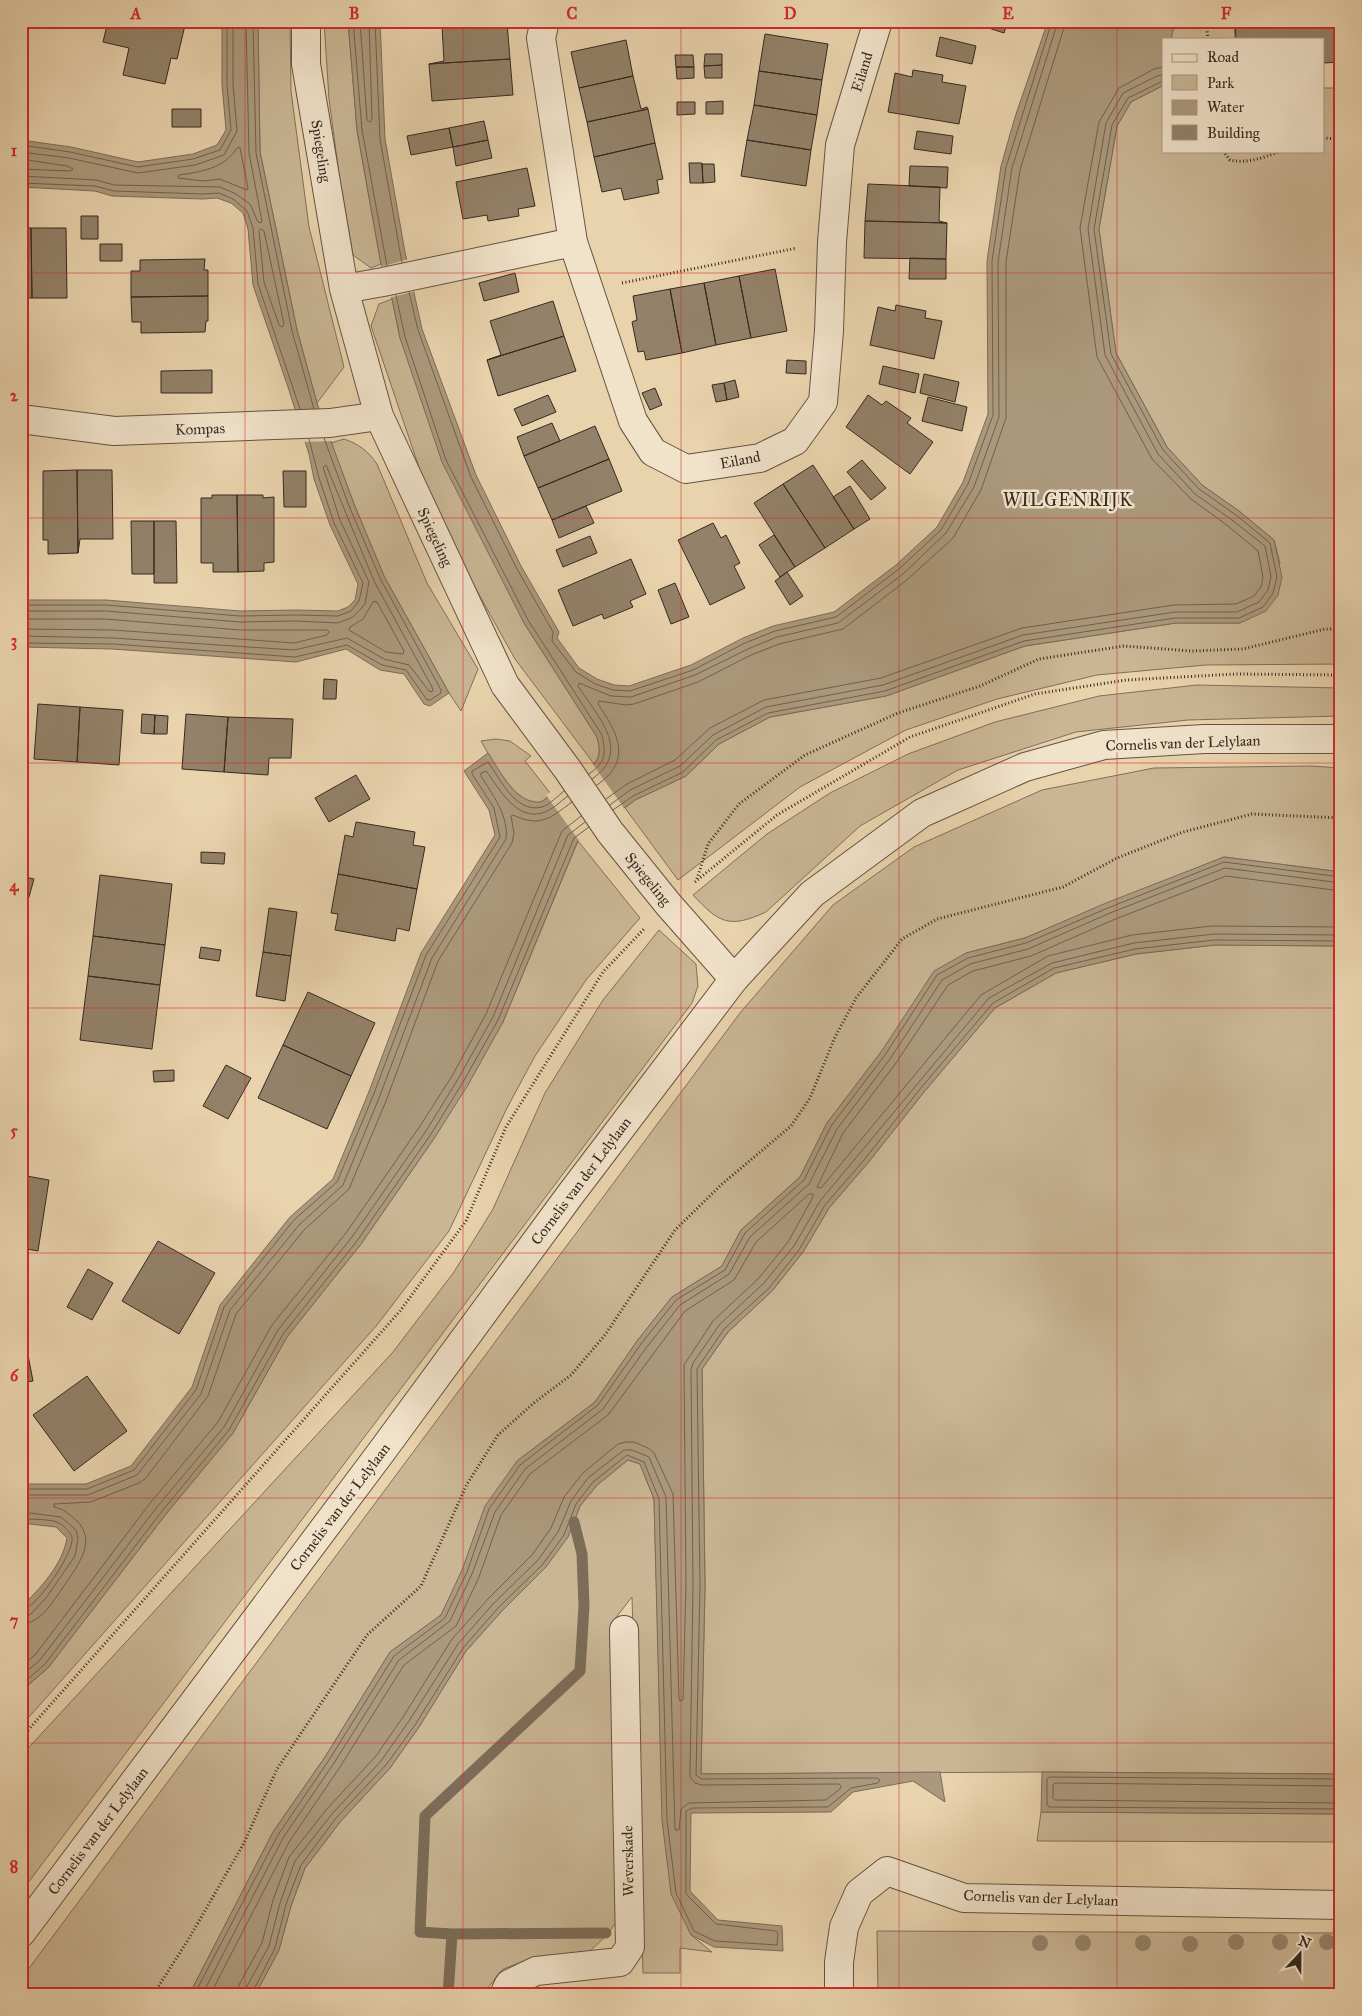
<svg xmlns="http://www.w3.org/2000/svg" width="1362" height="2016" viewBox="0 0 1362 2016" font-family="'IM FELL Great Primer',serif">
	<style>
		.green { fill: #cab695; stroke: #80705a }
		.water { fill: #ac997d; stroke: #7c6c58 }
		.pier { fill: #e9d3ad }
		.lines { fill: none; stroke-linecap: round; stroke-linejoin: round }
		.shore { stroke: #70614e; stroke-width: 1 }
		.stream { stroke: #7c6c58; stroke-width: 11 }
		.building { fill: #938169; stroke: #352920 }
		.minor-casing { stroke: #625443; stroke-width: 30 }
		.tertiary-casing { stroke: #625443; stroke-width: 30 }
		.path { stroke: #352920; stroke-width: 3; stroke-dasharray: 1 2.5; stroke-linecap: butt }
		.minor { stroke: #f1e2ca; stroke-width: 28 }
		.tertiary { stroke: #f1e2ca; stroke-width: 28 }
		.tree { fill: #96856c }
		.grid { fill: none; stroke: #d62828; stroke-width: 1; stroke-opacity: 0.55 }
		.labels { text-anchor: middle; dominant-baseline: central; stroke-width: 5; stroke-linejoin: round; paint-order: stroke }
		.street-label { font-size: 15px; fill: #352920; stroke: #f1e2ca }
		.quarter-label { font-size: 18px; letter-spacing: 1px; fill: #352920; stroke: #f1e2ca }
		.neatline { fill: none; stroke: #d62828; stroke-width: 2 }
		.grid-label { font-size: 16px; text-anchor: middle; font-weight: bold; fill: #d62828 }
	</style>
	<rect width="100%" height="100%" fill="#e9d3ad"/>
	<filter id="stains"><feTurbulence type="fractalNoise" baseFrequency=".004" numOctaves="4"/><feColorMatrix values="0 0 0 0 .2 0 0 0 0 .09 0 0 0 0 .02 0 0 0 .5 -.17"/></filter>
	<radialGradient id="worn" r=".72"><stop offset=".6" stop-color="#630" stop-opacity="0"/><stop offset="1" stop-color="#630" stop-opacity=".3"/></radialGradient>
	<path class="green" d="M258 21H290L291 91 309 227 344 367 317 403 297 330 260 152Z
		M324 21H348L357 130 381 264 371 268 353 255 339 174 329 99Z
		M1175 21H1234L1235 39H1171Z
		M1163 81V151H1323V88H1341V664L1206 665 1097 675 997 699 906 730 800 787 678 880 625 808 635 800 686 776 719 744 770 717 886 696 1025 646 1176 623H1240L1280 563 1274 540 1239 511 1202 485 1167 447 1116 353 1099 229 1117 126 1131 102 1162 86Z
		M392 299 400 338 524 623 597 737C600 748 601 756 594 764L515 659 463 566 423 479 371 326 379 304Z
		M344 439C359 444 368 451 377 464L427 583 478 669 461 711 449 693 384 576 354 504 331 443Z
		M1197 685 1341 688V716L1188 720 1076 732 958 770 860 826 766 912C729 929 719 923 693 895L767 834 830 793 908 754 995 722 1099 696Z
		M496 739 510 741 531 756 525 761 551 794C548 796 545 800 541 802 519 811 490 757 481 741Z
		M1311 766 1341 768V872L1224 857 1025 938 966 953 881 1052 827 1123 800 1177 741 1230 722 1266 672 1297 637 1341 595 1402 517 1461 441 1615 390 1652 325 1757 273 1832 189 1995H21V1979L740 1013 833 905 914 847 1042 790 1154 768Z
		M578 841 640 918 586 980 535 1056 506 1110 449 1231 377 1325 21 1726V1691L48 1668 166 1514 233 1433 287 1337 361 1244 435 1137 503 1022Z
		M659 930 696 964 698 986 692 1003 21 1892V1756L393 1352 454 1272 493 1209 545 1093 603 1000Z
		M1215 945 1341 946V1774L1042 1772 701 1774 705 1585 702 1369 728 1332 772 1291 803 1252 829 1208 867 1164 924 1092 995 1008 1056 973 1136 954Z
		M628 1460 640 1464 654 1499 663 1827 691 1935 712 1952 680 1948V1973H643L632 1597 611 1624 615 1663 620 1916 608 1934 589 1952 531 1959 503 1969 482 1995H255L279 1950 291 1906 305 1868 340 1822 390 1768 419 1727 466 1651 568 1537 580 1506 597 1485Z
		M1041 1812 1341 1814V1842L1037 1841Z
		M877 1931 1341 1933V1995H878Z"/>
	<path class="water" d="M222 21H258L260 152 297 330 317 403 354 504 384 576 449 693 430 706 424 704 404 674 380 670 346 649 296 662 112 649 21 647V600H106L240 611 296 610 338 611 348 607 355 600 358 584 330 525 314 479 309 454 288 387 253 285 248 229 243 213 231 203 217 198 203 199 112 196 95 191 21 187V140L71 147 138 162 193 154 217 145 226 130 222 84Z
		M348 21H380L385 139 405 252 422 329 476 475 521 566 559 632 557 638 579 668 597 679 614 685 629 686 691 665 743 638 773 626 834 612 896 565 937 527 963 482 988 414 987 261 1001 166 1015 117 1048 21H1175L1171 39H1163L1162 86 1131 102 1117 126 1099 229 1116 353 1167 447 1202 485 1239 511 1274 540 1282 577 1278 595 1266 611 1240 623H1176L1025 646 886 696 770 717 719 744 686 776 635 800 578 840 503 1022 468 1085 435 1137 361 1244 287 1337 233 1433 166 1514 48 1668 21 1691V1607C40 1589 63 1564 67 1538L56 1527 21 1523V1484H86L131 1466 192 1387 220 1305 290 1217 333 1179 368 1094 421 953 495 835 489 810 464 771 488 753C501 772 515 804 541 802L594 764C601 756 600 748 597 737L524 623 442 462 400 338 392 299 381 264 357 130Z
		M1224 857 1341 872V946L1215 945 1136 954 1056 973 995 1008 924 1092 867 1164 829 1208 803 1252 772 1291 728 1332 702 1369 705 1585 701 1774 940 1772 945 1802 913 1781 853 1792 831 1812 691 1813 690 1891 718 1920 782 1926 783 1951 714 1947 691 1935 671 1894 662 1820 654 1499 640 1464 628 1460 597 1485 580 1506 568 1537 546 1567 501 1612 466 1651 419 1727 390 1768 340 1822 305 1868 291 1906 279 1950 255 1995H189L273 1832 325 1757 390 1652 441 1615 462 1570 485 1506 517 1461 595 1402 637 1341 672 1297 722 1266 741 1230 800 1177 827 1123 881 1052 934 971 966 953 1025 938 1106 903Z
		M1042 1772 1341 1774V1814L1041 1812Z"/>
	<path class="pier" d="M409 259 416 291 389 298 380 267Z
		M322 409 333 441 302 442 293 410Z
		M592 763 626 811 580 842 546 795Z"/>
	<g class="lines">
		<path class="shore" d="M253 21 256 153 292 331 314 409
			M353 21 362 130 387 266
			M360 21 367 120 370 122 372 120 369 21
			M375 21 380 139 402 263
			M21 145 70 152 138 167 193 159 220 150 231 130 227 84V21
			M240 148 248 188 247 190 220 179 203 181 178 178 179 175C201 172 225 168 237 148Z
			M21 152 69 158 138 173 195 165 224 155 237 131 233 84V21
			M21 159 67 166 73 169 71 171 21 169
			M21 176 96 180 114 185 220 187 236 194 250 204 258 222 261 223 262 221 249 153 246 21
			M21 183 95 186 114 191 203 194 219 193 233 199 247 211 253 228 258 284 300 409
			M261 229 264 231 284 324 282 327 279 325 264 282 259 231Z
			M409 292 418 330 471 477 517 569 553 632 552 641 576 672 595 684 613 690 630 691 693 670 745 643 775 631 836 617 899 569 941 530 968 484 993 415 992 261 1006 167 1052 21
			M396 295 405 337 446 460 528 620 602 735C606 755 606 762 589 774
			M377 602 404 651 403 654 386 652 349 630 350 627 363 619 373 602Z
			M21 605H106L240 616 296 615 338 616 351 611 359 601 363 583 334 523 319 478 309 439
			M21 611H106L240 622 296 621 338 623 353 617 365 604 369 582 340 520 323 467 326 465 374 581 433 689 432 692 429 691 409 665 384 659 347 638 294 650 113 638 21 636
			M21 619H105L240 630H327L329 632 327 635 294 643 113 630 21 629
			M21 643 113 644 295 657 347 645 382 665 406 670 427 700H430L441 693V690L380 578 349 506 324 438
			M592 779C633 751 597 716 578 686L579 683 611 696 631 697 695 675 748 649 777 637 838 623 903 574 946 533 974 487 999 417 998 262 1012 168 1058 21
			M597 785C633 760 618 734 598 704L599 701 626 705 634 704 698 682 751 655 779 644 843 629 908 579 953 538 981 490 1006 418V262L1020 170 1066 21
			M606 799 627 784 675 760 710 728 764 700 881 678 1022 628 1174 605 1236 604 1254 596 1261 587 1263 577 1258 551 1228 526 1191 499 1152 459 1097 357 1080 228 1099 122 1119 88 1154 69 1163 67
			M610 805 630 790 680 766 713 735 766 707 883 685 1023 635 1175 612H1237L1259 602 1268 590 1271 577 1265 546 1232 520 1195 494 1158 454 1105 355 1088 229 1106 123 1123 93 1157 76 1163 75
			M613 810 633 796 683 772 716 740 768 713 885 691 1024 641 1175 618H1239L1263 607 1273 593 1277 577 1270 543 1236 515 1199 489 1163 450 1111 354 1094 229 1112 125 1128 98 1163 81
			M1341 891 1226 876 1113 920 1031 956 973 971 948 985 896 1063 843 1133 817 1187 821 1188 981 995 1048 956 1132 935 1212 926 1341 927
			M21 1489H87L134 1470 196 1390 224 1307 294 1220 337 1182 373 1096 426 955 500 837 494 808 472 774V771L488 762C500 778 515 814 542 807 549 805 558 796 564 791
			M21 1495H88L137 1475 201 1394 230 1310 299 1225 343 1185 379 1098 432 958 506 839C509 816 492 794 481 776V773L486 771C500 789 517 823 545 812 553 809 561 801 568 796
			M21 1512 61 1517 76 1530 78 1538 75 1556 46 1598 30 1615 21 1617
			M21 1519C29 1519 53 1519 59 1523 63 1525 71 1533 72 1537 75 1552 36 1609 21 1611
			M21 1624C42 1624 55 1598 66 1583 78 1565 97 1541 77 1521 69 1514 64 1509 54 1507V1504L91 1502 139 1483 146 1478 208 1396 236 1314 304 1230 349 1189 386 1101 438 961 512 843 514 833 511 816 513 815C541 828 550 818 572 802
			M21 1666 35 1655 151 1502 218 1422 272 1325 346 1233 420 1126 452 1076 486 1014 562 831 581 816
			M21 1676 40 1660 157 1507 224 1427 278 1330 352 1237 426 1131 458 1079 493 1017 568 835 585 822
			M21 1685 45 1664 162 1511 229 1430 283 1334 357 1241 431 1134 463 1082 498 1020 574 838 589 827
			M1341 1779 1049 1777 1047 1779V1804L1049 1807 1341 1809
			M1341 1786 1055 1783 1053 1785V1798L1055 1800 1341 1803
			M194 1995 278 1835 329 1760 394 1656 445 1618 467 1572 489 1509 520 1465 598 1405 641 1344 676 1300 725 1270 745 1233 804 1180 831 1126 885 1055 937 975 968 958 1026 943 1108 908 1224 862 1341 877
			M202 1995 283 1838 334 1763 399 1660 450 1621 472 1574 495 1512 525 1469 603 1409 646 1348 680 1305 729 1274 750 1237 809 1184 837 1129 890 1059 942 980 970 964 1028 949 1110 913 1225 868 1341 883
			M210 1995 289 1842 340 1767 404 1665 456 1626 479 1577 501 1515 530 1474 608 1415 685 1311 734 1280 756 1242 809 1194H813V1197L788 1242 759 1278 713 1321 684 1365 686 1585 683 1700 680 1701 679 1698 673 1494 654 1453 648 1448 634 1442H626L618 1444 583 1473 564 1497 551 1528 532 1555 488 1599 452 1639 403 1717 376 1756 326 1810 289 1857 273 1900 262 1943 239 1985 237 1995
			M245 1995 246 1988 269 1946 280 1903 295 1861 332 1814 381 1761 409 1721 458 1644 493 1604 538 1560 558 1532 571 1501 588 1478 624 1450H632L649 1457 666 1497 675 1830H679L681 1809 689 1803 826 1800 841 1788V1786L839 1784 702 1785 695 1783 690 1777 693 1585 691 1370 693 1363 720 1324 764 1283 794 1246 820 1201 989 998 1052 963 1134 943 1214 934 1341 935
			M251 1995 275 1948 286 1904 301 1865 336 1818 386 1765 415 1725 463 1648 498 1608 543 1564 564 1535 576 1504 593 1482 627 1455 644 1462 659 1499 667 1820 676 1893 694 1931 715 1941 777 1945 778 1933 776 1931 716 1924 686 1894V1811L692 1808 828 1807 851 1788 878 1783 880 1780 877 1778 702 1779 696 1775 700 1585 697 1369 724 1329 769 1288 799 1250 825 1205 864 1160 920 1089 993 1003 1054 968 1135 949 1214 940 1341 941"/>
		<path class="stream" d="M574 1522 582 1554 584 1606 580 1671 425 1816 420 1932 452 1934 606 1933
			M448 1995 452 1934"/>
	</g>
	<path class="building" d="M108 21H186L177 59 171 58 165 84 123 75 129 48 103 42Z
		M967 21H1008L1004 33Z
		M1235 21H1341V62L1323 63V39H1236Z
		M507 22 510 59 429 64 444 61 442 26Z
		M765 34 828 44 822 80 759 71Z
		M940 37 976 46 972 64 936 56Z
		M626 40 633 76 579 88 571 52Z
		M705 54H722V65L704 66Z
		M675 55H693L694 67H676Z
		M510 59 513 95 432 101 429 64Z
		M722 65V78H705L704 66Z
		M676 67H694V78L677 79Z
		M913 70 943 75 942 82 966 86 959 124 888 112 895 73 912 77Z
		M759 71 822 80 817 115 754 105Z
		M633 76 641 109 647 107 648 109 587 122 579 88Z
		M723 101V114H706V102Z
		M677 102H695V114L677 115Z
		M754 105 817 115 811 150 747 140Z
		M172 109H201V127H172Z
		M648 109 655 143 594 157 587 122Z
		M484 121 488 140 453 147 449 128Z
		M449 128 453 147 411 155 407 136Z
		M917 131 953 136 951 154 914 149Z
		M488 140 492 158 456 166 453 147Z
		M747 140 811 150 806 186 741 176Z
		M655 143 663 179 657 180 659 193 624 200 621 188 602 192 594 157Z
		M689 163H702L703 183H690Z
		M702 164H714L715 182 703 183Z
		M910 166 948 167 947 188 909 186Z
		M527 168 535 206 518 209 519 216 488 221 487 215 463 219 456 182Z
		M868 184 940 187 939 221 947 223 865 221Z
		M81 216H98V239H81Z
		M865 221 947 223 946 259 864 258Z
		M21 228H31L32 298H21Z
		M31 228H66L67 298H32Z
		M100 244H122V261H100Z
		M910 258 946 259V279H909Z
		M205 259 204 270H208V296L131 297V271H140V260Z
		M775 269 787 331 751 338 739 276Z
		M515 273 519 292 484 301 479 283Z
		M739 276 751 338 716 345 704 283Z
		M704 283 716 345 682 353 670 289Z
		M670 289 682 353 646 360 644 351 638 352 632 322 637 320 633 296Z
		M208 296V321H206L205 332 141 333V322H132L131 297Z
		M553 301 564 336 487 360 501 355 490 321Z
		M896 305 926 311 925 318 942 321 934 359 870 345 878 307 895 311Z
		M564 336 576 371 498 396 487 360Z
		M787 360 806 361V374L786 373Z
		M883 366 919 374 915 393 879 384Z
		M212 370V393H161V371Z
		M924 374 959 382 955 402 920 393Z
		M735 380 739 397 727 400 724 383Z
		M724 383 727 400 716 402 712 385Z
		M655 388 662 405 650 410 642 393Z
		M548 395 556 412 522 426 514 409Z
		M868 395 882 405 886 401 911 418 907 423 933 442 910 474 846 427Z
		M928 397 967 407 962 431 922 421Z
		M552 423 560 441 524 456 517 437Z
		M595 426 609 459 538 488 524 456Z
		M609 459 622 491 552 520 538 488Z
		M862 460 886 488 871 500 847 472Z
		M813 465 854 529 825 548 783 484Z
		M77 470 78 553 48 554V540H43V471Z
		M77 470H112L113 539H80L78 553Z
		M283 471H306V507H284Z
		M783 484 825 548 795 567 754 503Z
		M850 486 870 519 854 529 833 497Z
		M212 495H237L238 572H213V563H201V498H212Z
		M237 495H263V498L274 497V562L264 563V571L238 572Z
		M586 506 594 523 559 538 552 520Z
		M131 521H154V574H132Z
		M154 521H176L177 583H154Z
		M713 523 721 538 726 535 740 563 734 566 745 588 710 605 678 540Z
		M774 535 795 567 780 577 759 545Z
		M590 536 597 553 563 567 556 550Z
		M21 544H26V561H21Z
		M631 559 646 594 630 601 633 607 604 619 602 614 573 626 558 590Z
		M787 572 803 596 790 605 775 581Z
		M675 583 689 617 671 624 658 590Z
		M324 679 337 680 336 699H323Z
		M38 704 80 707 77 762 34 759Z
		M80 707 123 710 119 765 77 762Z
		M142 714 155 715 154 734 141 733Z
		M186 714 228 717 224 772 182 769Z
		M155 715 168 716 167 734H154Z
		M228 717 293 719 291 758H269L268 775 224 772Z
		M356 775 370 799 329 822 315 798Z
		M356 822 415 832 413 845 425 847 417 889 338 874 345 835 353 837Z
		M201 852 225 853 224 864 201 863Z
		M338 874 417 889 409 931 397 928 395 941 335 930 338 914 331 913Z
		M100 875 172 884 165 945 93 936Z
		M21 876 34 879 21 925Z
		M269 908 297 912 291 956 263 952Z
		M93 936 165 945 160 985 88 976Z
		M201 947 221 950 219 961 199 958Z
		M263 952 291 956 285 1001 256 996Z
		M88 976 160 985 152 1049 80 1040Z
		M308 992 375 1023 351 1076 283 1045Z
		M283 1045 351 1076 327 1129 258 1098Z
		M226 1065 251 1078 228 1119 203 1106Z
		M174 1070V1081L154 1082 153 1071Z
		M21 1175 49 1180 38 1251 21 1248Z
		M158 1241 215 1273 179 1334 122 1301Z
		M88 1269 113 1283 92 1320 67 1307Z
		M27 1350 33 1381 21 1383V1352Z
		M87 1376 127 1431 74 1471 33 1415Z"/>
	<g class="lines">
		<g class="minor-casing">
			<path id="minor" d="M306 21V64L344 289 379 416 505 685 568 770 610 832 668 904 734 979
				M545 21 541 38 573 242 633 421 653 452 686 469 760 458 795 441 823 402 829 331 832 242 840 145 878 21
				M344 289 383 282 573 242
				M21 419 114 431 330 423 379 416
				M504 1995 509 1984 536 1971 620 1962 630 1947 624 1630
				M839 1995V1962L844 1927 859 1893 887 1871 964 1898 1341 1905"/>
		</g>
		<g class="tertiary-casing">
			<path id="tertiary" d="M21 1933 382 1451 570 1195 734 979 812 894 922 813 1025 767 1104 745 1204 739H1341"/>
		</g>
		<path class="path" d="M1206 21 1208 39
			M1323 138 1341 139
			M1223 151 1230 160C1248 164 1265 157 1281 151
			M622 283 797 248
			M697 879 708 844 739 804 805 755 898 713 980 686 1039 659 1124 646 1191 651 1243 649 1325 629H1341
			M695 882 777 815 910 737 1035 694 1126 680 1236 674 1341 675
			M21 1738 400 1311 466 1221 506 1127 603 972 644 929
			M153 1995 188 1940 244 1843 277 1769 367 1635 421 1586 467 1484 498 1435 535 1402 571 1375 605 1335 675 1230 722 1184 791 1126 810 1098 834 1039 856 998 902 939 937 919 1063 887 1117 858 1183 832 1252 814 1341 818"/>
		<use href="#minor" class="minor"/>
		<use href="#tertiary" class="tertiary"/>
	</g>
	<g class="tree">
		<circle cx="1236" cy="1942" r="8"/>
		<circle cx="1280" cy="1942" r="8"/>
		<circle cx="1327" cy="1942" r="8"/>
		<circle cx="1040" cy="1943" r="8"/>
		<circle cx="1083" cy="1943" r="8"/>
		<circle cx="1143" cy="1943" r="8"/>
		<circle cx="1190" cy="1944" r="8"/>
	</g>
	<path class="grid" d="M245 21V1995M463 21V1995M681 21V1995M899 21V1995M1117 21V1995M21 273H1341M21 518H1341M21 763H1341M21 1008H1341M21 1253H1341M21 1498H1341M21 1743H1341"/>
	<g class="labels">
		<g class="street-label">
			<text transform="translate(862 72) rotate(-73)">Eiland</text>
			<text transform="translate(321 151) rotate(81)">Spiegeling</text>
			<text transform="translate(200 429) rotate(-2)">Kompas</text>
			<text transform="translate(740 460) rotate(-11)">Eiland</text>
			<text transform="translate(435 537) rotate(65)">Spiegeling</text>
			<text transform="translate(1183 743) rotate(-2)">Cornelis van der Lelylaan</text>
			<text transform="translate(648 879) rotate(51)">Spiegeling</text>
			<text transform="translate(581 1181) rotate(-53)">Cornelis van der Lelylaan</text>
			<text transform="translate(340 1507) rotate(-53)">Cornelis van der Lelylaan</text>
			<text transform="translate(98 1831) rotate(-53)">Cornelis van der Lelylaan</text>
			<text transform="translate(628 1861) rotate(-91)">Weverskade</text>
			<text transform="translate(1041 1898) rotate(2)">Cornelis van der Lelylaan</text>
		</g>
		<g class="quarter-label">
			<text x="1068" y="500">WILGENRIJK</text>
		</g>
	</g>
	<rect width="1362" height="2016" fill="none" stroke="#e9d3ad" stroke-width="55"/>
	<rect x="1162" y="38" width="162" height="115" fill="#f1e2ca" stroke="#a69886"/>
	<rect x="1172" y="54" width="25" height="8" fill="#f1e2ca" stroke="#a69886"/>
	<text x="1207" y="62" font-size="15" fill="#352920">Road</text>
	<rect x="1172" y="75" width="25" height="15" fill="#cab695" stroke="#a69886"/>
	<text x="1207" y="88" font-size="15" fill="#352920">Park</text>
	<rect x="1172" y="100" width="25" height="15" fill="#ac997d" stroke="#a69886"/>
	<text x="1207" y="112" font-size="15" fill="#352920">Water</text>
	<rect x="1172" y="125" width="25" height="15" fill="#938169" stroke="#a69886"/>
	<text x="1207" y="138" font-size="15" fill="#352920">Building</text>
	<g transform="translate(1300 1954) rotate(22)" stroke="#f1e2ca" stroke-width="4" paint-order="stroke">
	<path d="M0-4L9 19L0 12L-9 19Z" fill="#352920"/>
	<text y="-8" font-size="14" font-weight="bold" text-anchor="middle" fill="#352920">N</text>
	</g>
	<rect x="28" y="28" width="1306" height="1960" class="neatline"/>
	<g class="grid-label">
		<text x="136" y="19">A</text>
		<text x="354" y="19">B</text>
		<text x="572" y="19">C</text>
		<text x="790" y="19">D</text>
		<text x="1008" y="19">E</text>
		<text x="1226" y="19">F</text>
		<text x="14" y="156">1</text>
		<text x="14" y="401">2</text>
		<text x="14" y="646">3</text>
		<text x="14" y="891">4</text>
		<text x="14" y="1136">5</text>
		<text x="14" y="1381">6</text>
		<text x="14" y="1626">7</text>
		<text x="14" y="1872">8</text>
	</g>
	<rect width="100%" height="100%" filter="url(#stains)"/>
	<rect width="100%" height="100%" fill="url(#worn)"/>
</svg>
